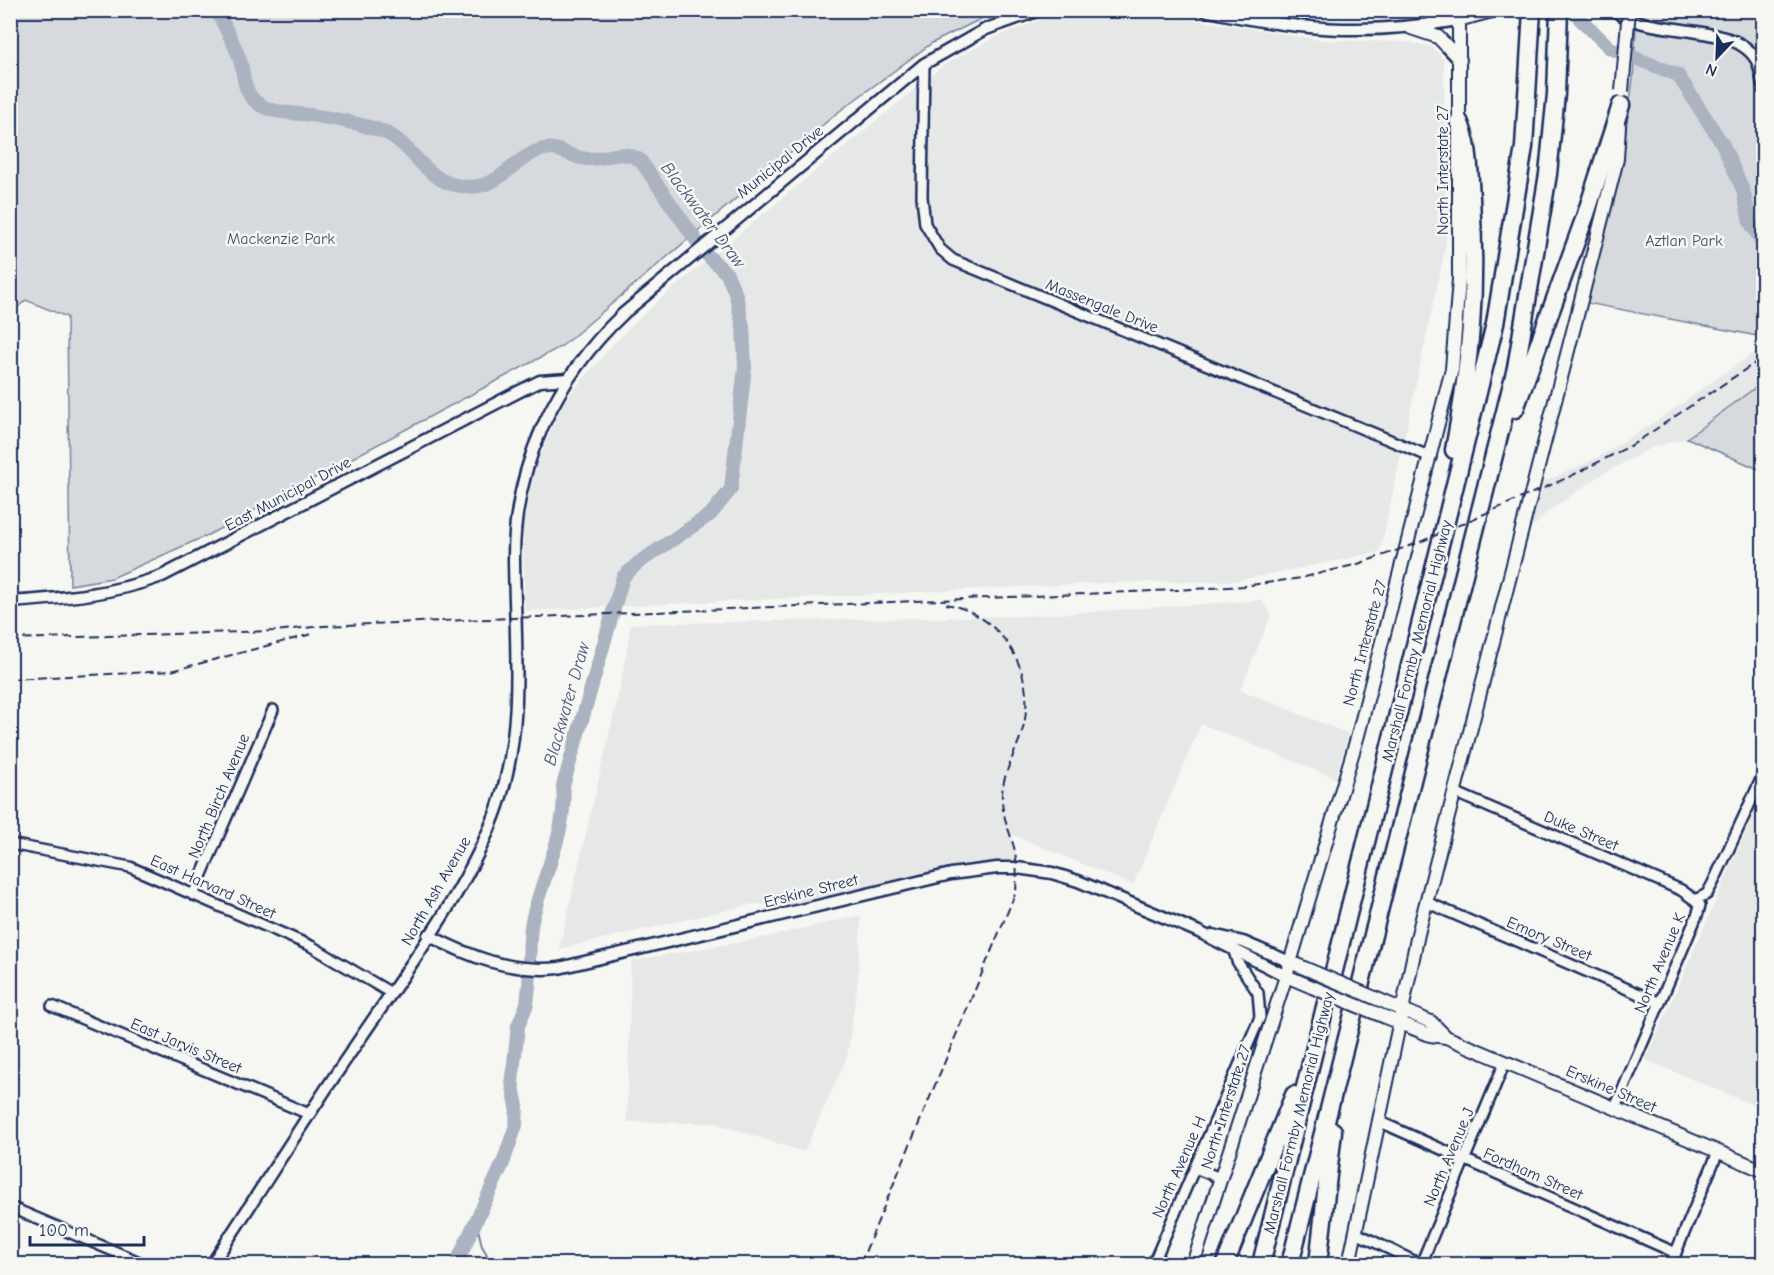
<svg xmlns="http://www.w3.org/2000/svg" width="1774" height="1275" viewBox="0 0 1774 1275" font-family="'Comic Neue',sans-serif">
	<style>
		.built { fill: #e6e7e7 }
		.green { fill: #d6d9dd; stroke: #78849e; stroke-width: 1.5 }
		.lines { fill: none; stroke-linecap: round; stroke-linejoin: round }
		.stream { stroke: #717e99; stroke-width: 2 }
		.river { stroke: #abb2c0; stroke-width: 14 }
		.minor-casing { stroke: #1b2f5e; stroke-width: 14 }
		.tertiary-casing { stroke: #1b2f5e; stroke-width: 15 }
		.secondary-casing { stroke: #1b2f5e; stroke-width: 16 }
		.motorway-casing { stroke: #1b2f5e; stroke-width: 21 }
		.minor { stroke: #f6f6f2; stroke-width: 9 }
		.tertiary { stroke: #f6f6f2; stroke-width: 10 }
		.secondary { stroke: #f6f6f2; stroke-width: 12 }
		.motorway { stroke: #f6f6f2; stroke-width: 16 }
		.rail { stroke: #1b2f5e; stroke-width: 2; stroke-dasharray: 9 4.5; stroke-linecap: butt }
		.secondary-bridge-casing { stroke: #1b2f5e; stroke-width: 16; stroke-linecap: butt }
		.secondary-bridge { stroke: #f6f6f2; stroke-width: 12 }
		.labels { text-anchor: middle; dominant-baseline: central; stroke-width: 5; stroke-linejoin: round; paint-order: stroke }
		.street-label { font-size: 16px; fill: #1b2f5e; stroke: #f6f6f2 }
		.park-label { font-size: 16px; fill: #405177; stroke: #f6f6f2 }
		.water-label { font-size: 18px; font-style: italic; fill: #46567b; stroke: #f6f6f2 }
	</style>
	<rect width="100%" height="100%" fill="#f6f6f2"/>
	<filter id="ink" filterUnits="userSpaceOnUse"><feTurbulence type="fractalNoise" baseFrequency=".0167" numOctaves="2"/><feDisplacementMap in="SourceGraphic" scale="12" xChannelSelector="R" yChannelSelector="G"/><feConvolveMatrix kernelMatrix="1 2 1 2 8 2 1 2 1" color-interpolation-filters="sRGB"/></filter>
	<g filter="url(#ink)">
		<path class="built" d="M1080 10 1139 11 1322 40 1408 42 1432 47 1444 59 1446 244 1380 552 1235 581 1104 583 525 611 523 528 533 472 562 404 614 343 660 299 944 65 996 37 1058 13Z
			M1763 346V382L1687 438 1653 447 1601 475 1545 514 1535 525 1530 524 1540 484 1597 458 1661 418Z
			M1262 600 1271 615 1240 690 1349 734 1335 778 1201 724 1133 885 1011 834 1018 863 978 864 941 870 803 906 753 904 559 949 620 688 631 624 1026 616Z
			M1763 793V1109L1646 1060Z
			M861 915 858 979 847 1057 804 1152 715 1123 627 1122 631 961 758 939Z"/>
		<path class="green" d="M11 10H997V11L932 43 837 113 562 346 208 535 112 578 70 585 67 317 26 300 11 313Z
			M1637 11H1763V337L1587 303 1623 151 1633 79Z
			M1763 382V471L1687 438Z"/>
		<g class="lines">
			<path class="stream" d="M476 1220 482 1246 492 1264"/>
			<path class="river" d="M216 10C225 27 234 42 240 60 244 73 243 88 252 98 267 116 297 112 317 116 336 119 360 124 379 130 417 142 425 193 478 186 503 182 517 157 540 150 557 144 571 158 588 159 611 160 616 147 640 160L705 253 727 274 736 295 743 327 745 367 731 489 711 514 638 563 623 577 563 786C568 832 542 876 532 921 529 934 530 949 529 963
				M1576 10 1580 19 1610 48 1678 75 1723 145 1743 190 1750 222 1764 245
				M456 1264 503 1163 516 1125 517 1106 512 1082 518 1026 527 1004 530 975"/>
			<g class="minor-casing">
				<path id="minor" d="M924 64 922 197 925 224 940 249 953 260 1431 457
					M1454 792 1681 890 1695 900
					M10 844 130 867 311 946 391 993
					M193 895 273 710
					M1695 900 1707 894 1713 883 1764 773
					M1426 902 1660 1003
					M52 1006 309 1114
					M1615 1108 1698 913 1700 905 1695 900
					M1378 1121 1676 1253
					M1195 1168 1220 1178
					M10 1207 144 1264
					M1356 1233 1420 1264
					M1153 1264 1260 1017 1258 993 1237 961 1234 951
					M1421 1264 1505 1062
					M1671 1264 1718 1152"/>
			</g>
			<g class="tertiary-casing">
				<path id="tertiary" d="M1204 10C1296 30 1364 36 1458 20
					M1614 10C1651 39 1739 20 1758 63 1761 71 1762 81 1764 90
					M10 602C65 598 110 595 162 576L518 392 540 381 568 379
					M428 935C470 957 511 973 559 968L951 874 997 868H1017L1052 873 1078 881 1199 932 1286 976
					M1213 935 1243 942 1290 962
					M212 1264C259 1193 304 1120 353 1049 402 976 470 888 498 806 525 726 515 643 514 561 513 466 556 377 624 313L924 64 986 29 1040 10"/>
			</g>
			<g class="secondary-casing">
				<path id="secondary" d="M1458 20 1496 10
					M1431 25 1446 10
					M1411 28 1438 37 1460 60
					M1290 962 1316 973
					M1286 976 1312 987
					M1375 998 1431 1022 1446 1037
					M1363 1008 1430 1035 1446 1037 1764 1171
					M1193 1264 1286 976 1358 735 1452 369 1459 279V10
					M1349 1264 1418 934 1609 191 1617 159 1619 126"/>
			</g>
			<g class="motorway-casing">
				<path id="motorway" d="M1515 409 1586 214 1621 105
					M1454 450C1471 359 1477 290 1471 198 1469 172 1470 145 1459 121
					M1225 1264 1294 1095
					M1261 1264 1495 324 1524 147 1532 10
					M1290 1264 1516 368 1548 174 1556 94 1559 10
					M1318 1264 1333 1131"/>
			</g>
			<use href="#minor" class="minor"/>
			<use href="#tertiary" class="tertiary"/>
			<use href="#secondary" class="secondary"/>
			<use href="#motorway" class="motorway"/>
			<path class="rail" d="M10 639 274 631 323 626 1177 590 1244 586 1301 578 1358 564 1418 543 1569 477 1632 445 1764 357
				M10 679 171 671 312 634
				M860 1264 1016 892C1017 878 1017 865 1015 851 1010 831 1001 815 1002 794 1004 768 1019 748 1024 724 1036 670 1001 614 946 604"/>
			<g class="secondary-bridge-casing">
				<path id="secondary-bridge" d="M1622 91 1629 10
					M1316 973 1375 998
					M1312 987 1363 1008"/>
			</g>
			<use href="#secondary-bridge" class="secondary-bridge"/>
		</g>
	</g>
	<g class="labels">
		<g class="street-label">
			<text transform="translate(780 162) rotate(-39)">Municipal Drive</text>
			<text transform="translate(1443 170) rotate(-90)">North Interstate 27</text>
			<text transform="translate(1102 306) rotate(22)">Massengale Drive</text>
			<text transform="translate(288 494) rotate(-28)">East Municipal Drive</text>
			<text transform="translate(1417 641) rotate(-76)">Marshall Formby Memorial Highway</text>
			<text transform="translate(1365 643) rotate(-75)">North Interstate 27</text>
			<text transform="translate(219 796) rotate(-67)">North Birch Avenue</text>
			<text transform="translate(1581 831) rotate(23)">Duke Street</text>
			<text transform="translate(213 887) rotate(24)">East Harvard Street</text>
			<text transform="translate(436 891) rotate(-60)">North Ash Avenue</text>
			<text transform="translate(811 891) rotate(-14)">Erskine Street</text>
			<text transform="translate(1549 939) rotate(23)">Emory Street</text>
			<text transform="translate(1660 963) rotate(-67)">North Avenue K</text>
			<text transform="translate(186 1046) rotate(23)">East Jarvis Street</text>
			<text transform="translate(1611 1089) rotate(23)">Erskine Street</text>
			<text transform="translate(1226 1107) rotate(-72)">North Interstate 27</text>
			<text transform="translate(1299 1113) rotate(-76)">Marshall Formby Memorial Highway</text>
			<text transform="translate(1449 1157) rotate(-67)">North Avenue J</text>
			<text transform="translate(1179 1167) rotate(-66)">North Avenue H</text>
			<text transform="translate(1533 1174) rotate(24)">Fordham Street</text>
		</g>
		<g class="park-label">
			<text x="281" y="239">Mackenzie Park</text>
			<text x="1684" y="241">Aztlan Park</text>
		</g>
		<g class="water-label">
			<text transform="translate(703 215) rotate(53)">Blackwater Draw</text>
			<text transform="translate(567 704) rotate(-74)">Blackwater Draw</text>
		</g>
	</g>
	<rect width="1774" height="1275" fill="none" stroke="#f6f6f2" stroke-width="36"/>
	<rect x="18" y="18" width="1738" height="1239" fill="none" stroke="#1b2f5e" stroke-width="2" filter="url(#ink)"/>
	<g transform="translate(1717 57) rotate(203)" stroke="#f6f6f2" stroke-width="4.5" paint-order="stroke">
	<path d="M0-4.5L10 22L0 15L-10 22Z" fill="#1b2f5e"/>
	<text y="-9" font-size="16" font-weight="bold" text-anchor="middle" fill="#1b2f5e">N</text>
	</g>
	<path d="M30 1236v9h114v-9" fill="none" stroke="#1b2f5e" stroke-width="3"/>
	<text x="39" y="1236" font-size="18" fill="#1b2f5e" stroke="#f6f6f2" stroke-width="4.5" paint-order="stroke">100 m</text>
</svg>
